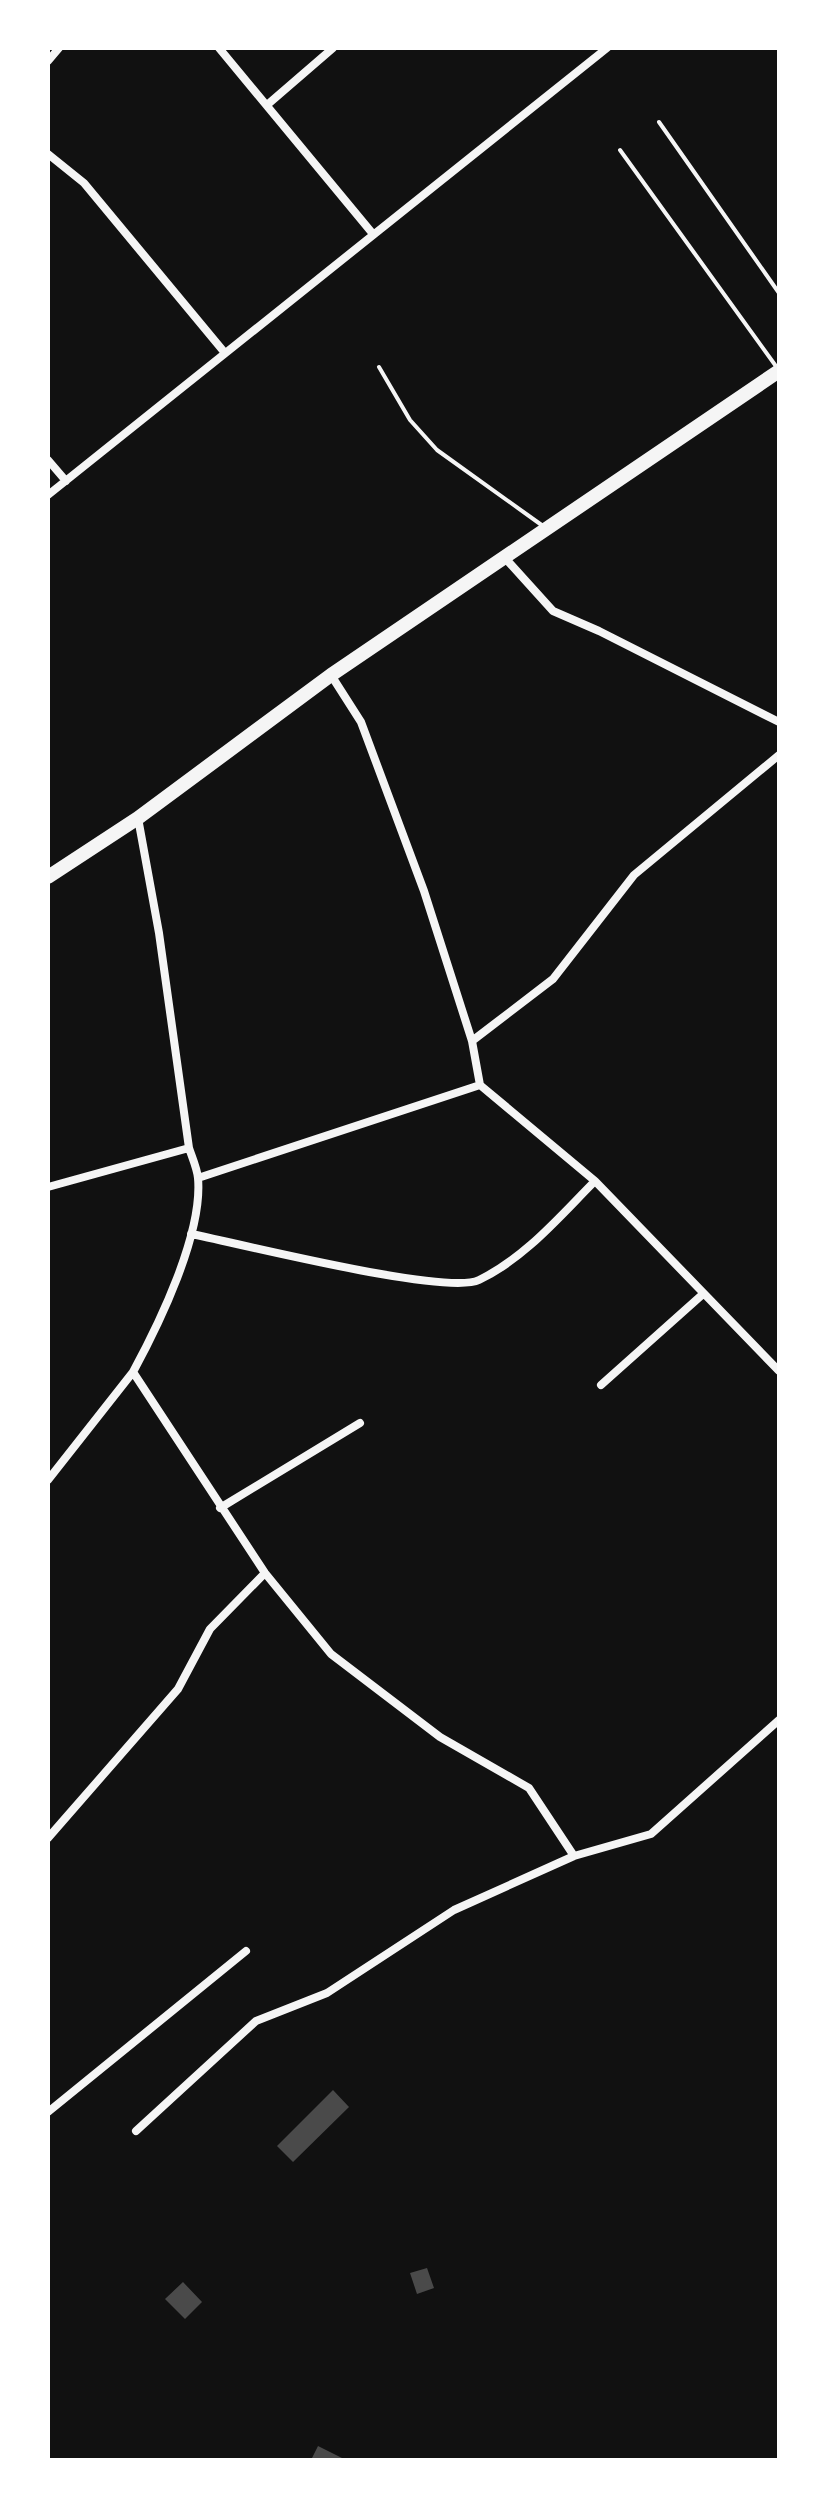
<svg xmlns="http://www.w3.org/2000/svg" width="827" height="2508" viewBox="0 0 827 2508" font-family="'Asap Condensed',sans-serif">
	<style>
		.building { fill: #4a4a4a }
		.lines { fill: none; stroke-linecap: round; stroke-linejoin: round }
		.service { stroke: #f5f5f5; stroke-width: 4 }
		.minor { stroke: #f5f5f5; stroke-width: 8 }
		.primary { stroke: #f5f5f5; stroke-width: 14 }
	</style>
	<rect width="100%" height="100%" fill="#111"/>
	<path class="building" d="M333 2090 349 2107 293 2162 277 2146Z
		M427 2268 434 2288 417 2294 410 2273Z
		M183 2282 202 2302 185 2319 165 2299Z
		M318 2446 342 2458 341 2460H311Z"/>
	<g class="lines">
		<path class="service" d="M659 122 779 293
			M620 150 778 369
			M379 367 410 420 437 450 543 526"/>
		<path class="minor" d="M219 48 373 234
			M48 61 59 48
			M267 105 333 48
			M48 154 84 183 225 353
			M48 460 66 481
			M48 495 607 48
			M505 558 553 611 599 631 779 722
			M331 675 361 722 424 891 472 1041 480 1085 595 1181 779 1371
			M138 818 159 933 189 1148C192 1157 197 1168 198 1178 203 1234 159 1324 133 1372L265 1573 331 1654 440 1737 529 1788 574 1856
			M472 1041 553 979 634 875 779 755
			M198 1178 480 1085
			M48 1187 189 1148
			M191 1234C238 1243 446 1296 479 1280 525 1258 560 1216 595 1181
			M601 1385 703 1294
			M48 1480 133 1372
			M220 1508 360 1423
			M48 1838 178 1689 210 1629 265 1573
			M48 2112 246 1951
			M136 2131 256 2021 327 1993 454 1910 574 1856 651 1834 779 1720"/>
		<path class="primary" d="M48 877 138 818 331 675 779 371"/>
	</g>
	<rect width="827" height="2508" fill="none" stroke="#ffffff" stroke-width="100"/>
</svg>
